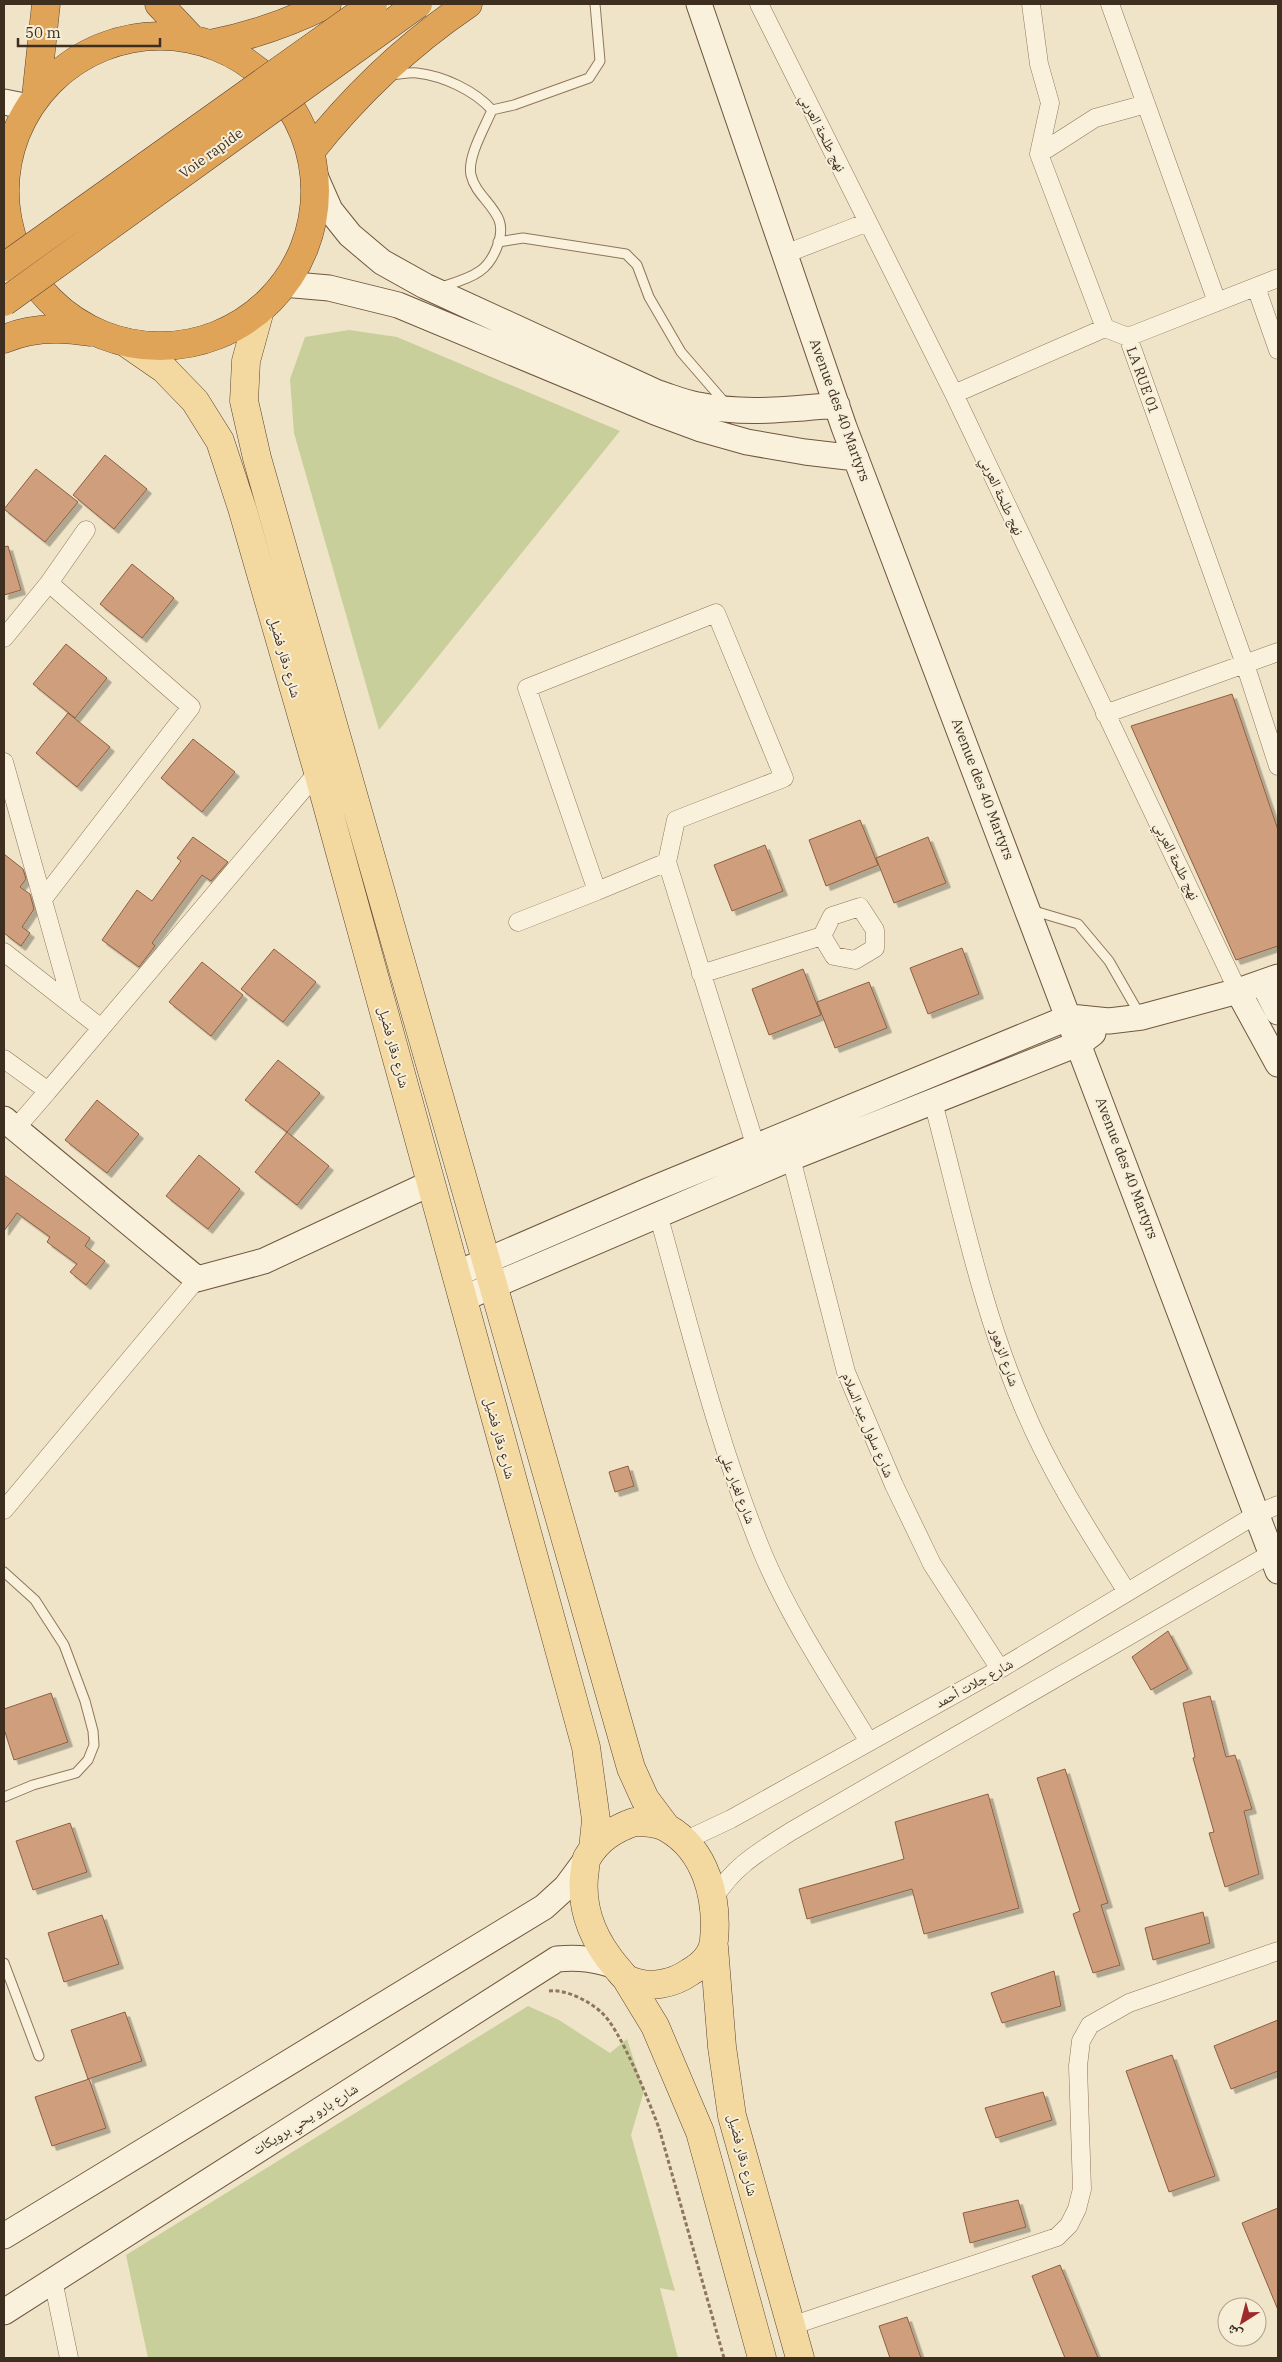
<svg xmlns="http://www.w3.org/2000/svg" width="1282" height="2362" viewBox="0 0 1282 2362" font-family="'IBM Plex Serif','Noto Naskh Arabic',serif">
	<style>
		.green { fill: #c9cf9b }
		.building { fill: #cf9f7d; stroke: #8d5f41; filter: url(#shadow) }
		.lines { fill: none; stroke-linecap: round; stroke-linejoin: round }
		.lane-casing { stroke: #8d765c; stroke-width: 11 }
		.street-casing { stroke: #8d765c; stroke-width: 19 }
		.secondary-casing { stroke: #6f573f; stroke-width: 27 }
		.primary-casing { stroke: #5b4430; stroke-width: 29 }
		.highway-casing { stroke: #5b4430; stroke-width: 29 }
		.path { stroke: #8d765c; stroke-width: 3; stroke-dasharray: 4 2.5; stroke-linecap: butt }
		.lane { stroke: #faf1dc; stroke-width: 9 }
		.street { stroke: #faf1dc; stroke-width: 18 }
		.secondary { stroke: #faf1dc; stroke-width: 25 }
		.primary { stroke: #f3d9a0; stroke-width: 28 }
		.highway { stroke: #e0a458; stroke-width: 28 }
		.highway-bridge-casing { stroke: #5b4430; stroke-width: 29; stroke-linecap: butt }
		.highway-bridge { stroke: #e0a458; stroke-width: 28 }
		.labels { text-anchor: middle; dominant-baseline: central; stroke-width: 4; stroke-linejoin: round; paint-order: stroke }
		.street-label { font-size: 14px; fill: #3d2e20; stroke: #f7eed8 }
	</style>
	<defs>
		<filter id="shadow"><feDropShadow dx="4.5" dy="4.5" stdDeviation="0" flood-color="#0004"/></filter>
	</defs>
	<rect width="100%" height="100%" fill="#f0e4c8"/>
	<path class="green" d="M349 330 397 337 620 431 379 730 294 433 290 379 305 337Z
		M528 2006 559 2020 610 2053 627 2039 644 2091 631 2135 675 2291 660 2288 678 2358H148L126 2255Z"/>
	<path class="building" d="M105 455 147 489 114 529 73 495Z
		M36 469 78 502 45 542 4 509Z
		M8 546 21 590 4 595V547Z
		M132 564 174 598 142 638 100 604Z
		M66 644 107 678 75 718 33 684Z
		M1232 694 1278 830V946L1236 960 1131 726Z
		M68 713 110 747 77 787 36 753Z
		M193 739 235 772 202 812 161 778Z
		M860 820 878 865 826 886 809 840Z
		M193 837 228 862 211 881 202 875 152 943 155 946 139 967 102 940 137 890 152 901 181 861 177 858Z
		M928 837 946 883 894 903 876 858Z
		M765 845 783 891 732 911 714 865Z
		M4 854 23 869 26 879 20 887 30 894 34 909 22 927 30 933 21 946 4 933Z
		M962 948 979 994 928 1014 910 968Z
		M274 949 316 982 283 1022 241 989Z
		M202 962 243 995 211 1036 169 1002Z
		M803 969 821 1015 769 1035 752 989Z
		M869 982 887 1028 835 1048 817 1002Z
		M278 1060 320 1093 287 1132 245 1100Z
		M97 1100 139 1134 107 1173 65 1140Z
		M287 1132 329 1166 297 1205 255 1172Z
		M199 1155 240 1189 208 1229 166 1196Z
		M4 1175 90 1238 85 1246 105 1261 86 1285 70 1272 77 1264 47 1242 50 1237 17 1213 4 1231Z
		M628 1466 634 1486 615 1492 609 1472Z
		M1168 1631 1188 1669 1151 1690 1132 1657Z
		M51 1693 68 1742 14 1760 4 1729V1709Z
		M1210 1696 1226 1757 1235 1755 1252 1809 1244 1811 1259 1874 1225 1887 1209 1833 1214 1832 1193 1758 1195 1757 1183 1703Z
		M1065 1769 1108 1903 1101 1905 1120 1965 1093 1973 1073 1914 1080 1911 1037 1778Z
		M988 1794 1019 1908 924 1934 912 1889 807 1919 799 1889 904 1859 895 1822Z
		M70 1823 87 1872 33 1890 16 1841Z
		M1203 1912 1210 1943 1153 1960 1145 1928Z
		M102 1915 119 1964 64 1982 48 1933Z
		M1054 1971 1061 2006 1002 2023 991 1993Z
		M125 2012 142 2061 88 2079 71 2030Z
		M1278 2020V2071L1231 2089 1214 2046Z
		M1172 2055 1215 2176 1169 2192 1126 2071Z
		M89 2079 106 2128 52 2146 35 2097Z
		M1043 2092 1052 2120 996 2138 985 2108Z
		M1018 2200 1026 2227 970 2243 963 2213Z
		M1278 2208V2310L1242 2223Z
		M1060 2265 1098 2358H1065L1032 2276Z
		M907 2317 921 2358H890L879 2326Z"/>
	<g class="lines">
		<g class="lane-casing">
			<path id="lane" d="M389 75C398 75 408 72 417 73 443 76 474 90 492 110
				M492 110 514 105 589 78 600 61 595 4
				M498 242 523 238 626 254 637 265 649 297 681 352 726 404
				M441 287C454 283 469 279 480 271 493 262 505 236 499 220 492 203 475 193 471 175 467 157 485 127 492 110
				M1031 910 1078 924 1109 961 1140 1015
				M4 1572 35 1600 64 1645 85 1701 93 1731 94 1745 88 1760 76 1773 33 1785 4 1797
				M4 1963 39 2056"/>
		</g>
		<g class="street-casing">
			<path id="street" d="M759 4 954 394 1238 991
				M1031 4 1039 64 1050 103 1039 154 1105 328 1128 337 1246 667 1278 766
				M1110 4 1217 302
				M1039 154 1095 118 1146 104
				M785 254 868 222
				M1256 287 1278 350
				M1128 337 1278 278
				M954 394 1105 328
				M4 638 49 583 86 530
				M1105 714 1278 652
				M4 762 72 1004
				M667 862 597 891 527 688 716 613 784 778 676 820 667 862 759 1157
				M43 899 191 707 49 583
				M518 922 597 891
				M4 952 101 1028
				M701 974 822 936 834 956 855 960 875 948V930L860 907 832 916 822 936
				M4 1059 48 1091 322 767
				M933 1102C960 1203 981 1308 1022 1404 1049 1470 1089 1532 1127 1592
				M16 1128 48 1091
				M791 1158 846 1372 894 1485 932 1564 1000 1669
				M658 1214C690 1328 718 1444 763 1554 791 1620 832 1681 869 1742
				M4 1510 197 1279
				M684 1841 731 1819 1000 1669 1257 1514 1278 1505
				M714 1898C735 1865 759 1852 790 1832L1272 1553
				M53 2280 69 2358
				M791 2326 1057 2237 1069 2225 1077 2209 1082 2189 1078 2066 1081 2041 1090 2025 1129 2003 1278 1951"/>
		</g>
		<g class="secondary-casing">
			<path id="secondary" d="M699 4 844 427 1278 1571
				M4 102 29 107
				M315 176 330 210 350 235 382 262 425 286 658 393C671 397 685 403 698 405 744 415 791 409 837 405
				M283 284 329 288 398 305 655 412 701 429 747 442 805 452 856 458
				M1263 983 1278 1012
				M1238 991 1278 1064
				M4 1119 197 1279 264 1261 431 1183
				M456 1274 648 1191 1070 1017 1109 1021 1142 1017 1238 991 1278 977
				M462 1299 791 1158 1080 1043 1093 1033
				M4 2236 544 1907 566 1887 586 1860
				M4 2312 557 1959C579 1957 595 1959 615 1966"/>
		</g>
		<g class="primary-casing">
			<path id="primary" d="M260 310 246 361 244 401 257 458 631 1768 645 1799 666 1827
				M125 342 164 369 195 401 220 441 242 508 318 772 586 1747 596 1820 593 1849
				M634 1822C645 1822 657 1822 667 1828 706 1850 718 1898 714 1940 713 1954 702 1965 690 1972 673 1984 649 1989 629 1980 624 1978 620 1971 616 1967 594 1941 581 1911 584 1877 585 1871 585 1863 587 1858 598 1839 614 1829 634 1822Z
				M714 1947 722 2047 732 2116 800 2358
				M627 1980 655 2026 700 2132 762 2358"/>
		</g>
		<g class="highway-casing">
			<path id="highway" d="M159 4 192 39
				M5 191a155 155 0 1 1 310 0a155 155 0 1 1-310 0Z
				M210 44C251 36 289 23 327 4
				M36 97 46 4
				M310 152C355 95 409 44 468 4
				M4 339C31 327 61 327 90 332"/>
		</g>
		<path class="path" d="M549 1991C566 1989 589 2001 601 2012 621 2029 649 2102 659 2128L724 2358"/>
		<use href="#lane" class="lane"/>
		<use href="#street" class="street"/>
		<use href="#secondary" class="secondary"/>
		<use href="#primary" class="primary"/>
		<use href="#highway" class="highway"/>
		<g class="highway-bridge-casing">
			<path id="highway-bridge" d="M4 267 373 4
				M4 302 418 4"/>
		</g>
		<use href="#highway-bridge" class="highway-bridge"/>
	</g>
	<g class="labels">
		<g class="street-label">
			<text transform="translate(823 133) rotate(63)">نهج طلحة العربي</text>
			<text transform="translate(211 153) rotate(-36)">Voie rapide</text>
			<text transform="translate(1143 380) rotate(70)">LA RUE 01</text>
			<text transform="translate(840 410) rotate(70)">Avenue des 40 Martyrs</text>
			<text transform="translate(1002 496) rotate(65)">نهج طلحة العربي</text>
			<text transform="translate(285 657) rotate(74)">شارع دقار فضيل</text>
			<text transform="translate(983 789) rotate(69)">Avenue des 40 Martyrs</text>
			<text transform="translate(1177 861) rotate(64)">نهج طلحة العربي</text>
			<text transform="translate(394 1047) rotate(75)">شارع دقار فضيل</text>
			<text transform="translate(1127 1168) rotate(69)">Avenue des 40 Martyrs</text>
			<text transform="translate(1005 1357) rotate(71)">شارع الزهور</text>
			<text transform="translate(868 1425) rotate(67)">شارع سلول عبد السلام</text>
			<text transform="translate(500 1438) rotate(75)">شارع دقار فضيل</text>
			<text transform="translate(738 1488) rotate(69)">شارع لغبار علي</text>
			<text transform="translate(974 1683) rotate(-29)">شارع جلات أحمد</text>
			<text transform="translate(305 2119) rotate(-32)">شارع بارو يحي برويكات</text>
			<text transform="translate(743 2155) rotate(76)">شارع دقار فضيل</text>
		</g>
	</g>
	<rect width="1282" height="2362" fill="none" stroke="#3d2e20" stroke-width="10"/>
	<g transform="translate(1242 2322) rotate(216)"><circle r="24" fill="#f7eed8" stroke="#ada18e"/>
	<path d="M0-4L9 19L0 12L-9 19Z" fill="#9e2a2b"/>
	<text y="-8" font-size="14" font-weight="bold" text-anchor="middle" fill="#3d2e20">ش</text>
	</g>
	<path d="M18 38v8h142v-8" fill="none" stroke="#3d2e20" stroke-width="2.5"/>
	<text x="25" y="38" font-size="15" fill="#3d2e20" stroke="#f7eed8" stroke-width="4" paint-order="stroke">50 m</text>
</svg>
